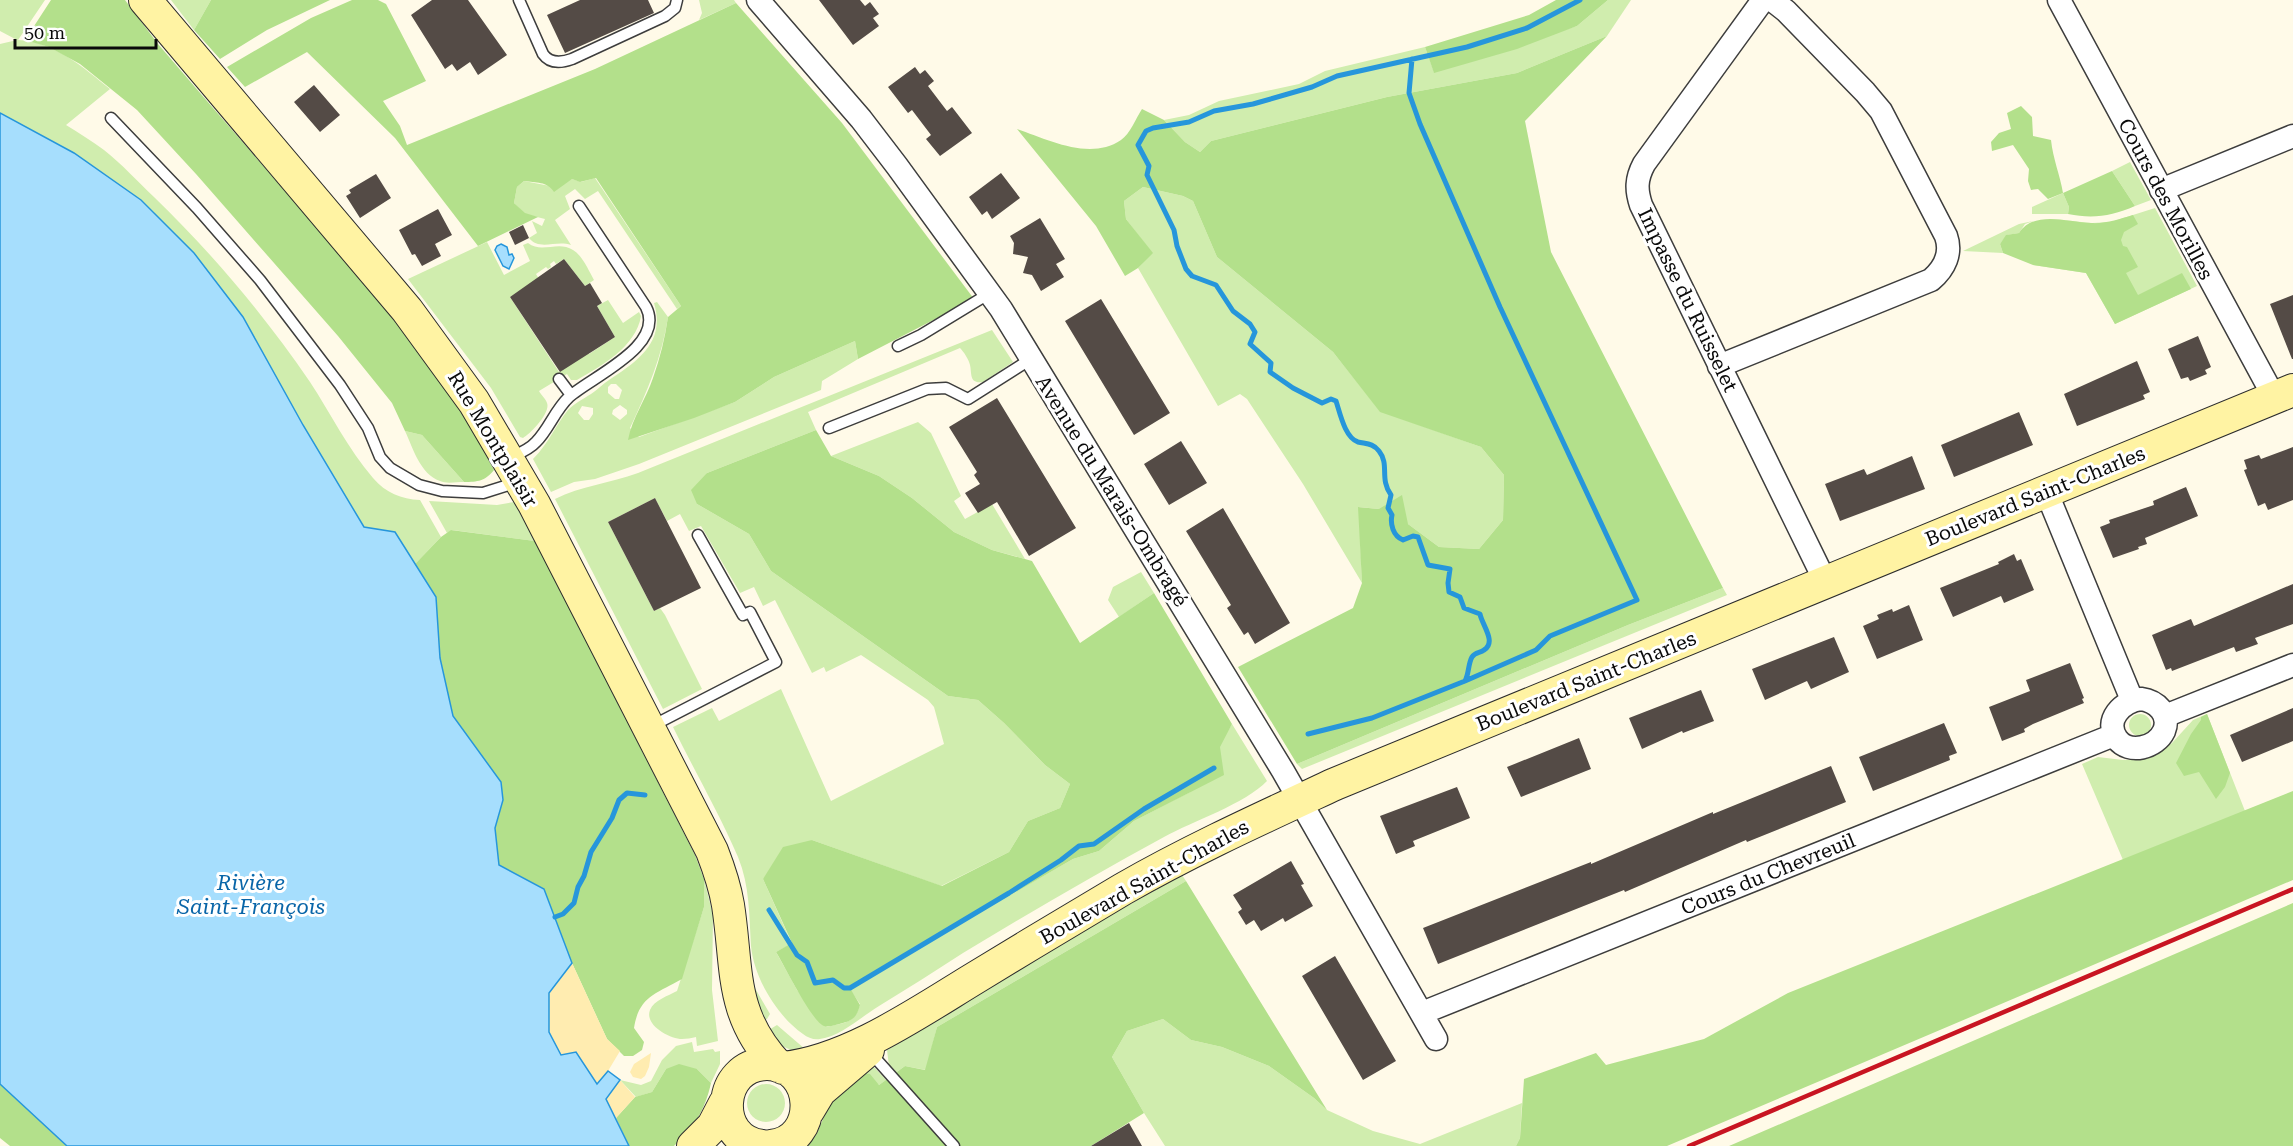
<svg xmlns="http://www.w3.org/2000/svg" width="2293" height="1146" viewBox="0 0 2293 1146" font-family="'Roboto Serif',serif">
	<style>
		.green { fill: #d0edae; fill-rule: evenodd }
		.forest { fill: #b3e08b }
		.sand { fill: #ffecb0 }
		.water { fill: #a6defd; stroke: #2696db; stroke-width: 1.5 }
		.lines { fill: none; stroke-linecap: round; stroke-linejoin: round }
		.stream { stroke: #2696db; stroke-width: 5 }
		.building { fill: #544b46 }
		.lane-casing { stroke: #3d3d3d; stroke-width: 13 }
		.street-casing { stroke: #3d3d3d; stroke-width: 25 }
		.secondary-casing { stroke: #2c2c2c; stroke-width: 34 }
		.lane { stroke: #fff; stroke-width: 10 }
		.street { stroke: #fff; stroke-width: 22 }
		.secondary { stroke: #fff3a3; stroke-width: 32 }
		.rail { stroke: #c81521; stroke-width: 4.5 }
		.labels { text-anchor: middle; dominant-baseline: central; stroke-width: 6; stroke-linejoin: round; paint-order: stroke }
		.street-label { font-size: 20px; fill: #0a0a0a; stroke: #fff }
		.water-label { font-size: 21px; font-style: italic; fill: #0865a8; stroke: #fff }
	</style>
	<rect width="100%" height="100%" fill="#fffae8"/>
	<path class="green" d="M0 0H45L18 40C54 41 84 68 110 89L66 125C79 133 92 141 104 150 122 164 138 182 154 197 213 254 264 315 310 382 331 414 348 449 373 478 386 493 401 499 420 500L441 537 415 564 395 532 364 527 303 425 74 153 0 113V44L17 40 0 31Z
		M171 0H211L194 30Z
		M699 0H734L736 3 699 20 702 13Z
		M1608 0H1631L1607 36 1517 73 1387 97 1211 141 1200 152 1185 142 1164 120 1189 115 1219 101 1299 84 1325 71 1425 47 1434 72 1577 26Z
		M2130 162 2151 200 2135 206 2112 171Z
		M595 178 681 306 677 309 598 191 585 199 575 189 565 196 570 209 555 220 571 245C556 240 539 251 529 238L537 233 532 221 542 226 545 219 525 214 514 203 517 187 524 181 550 186 572 179 581 182Z
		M1143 187 1183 196 1193 201 1217 257 1333 352 1380 411 1481 447 1504 475 1503 520 1479 549 1439 547 1408 524 1379 509 1359 507 1362 583 1303 484 1247 399 1240 394 1218 406 1138 268 1152 253 1126 219 1124 201Z
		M2063 193 2069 207 2068 214H2032V207Z
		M2155 208 2197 286 2115 324 2086 273 2033 265 2050 219 2092 223 2111 222Z
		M2033 221 2025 224 2019 233 2007 235 2000 244 2003 253 1963 251 2019 224Z
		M487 242 504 275 530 261 523 245 528 243C542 254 558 240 573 250 582 255 589 271 594 280L585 286 564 259 556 264 554 261 550 264 551 267 548 269 546 267 536 274 539 279 510 297 559 372 587 351 589 354 615 337 597 306 608 300 623 323 639 312 641 316C636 347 601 366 577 380H571L567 374 539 391C541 395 546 399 547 403 551 413 530 434 523 438L520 437 491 388 408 279Z
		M657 302 668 317C662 357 647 392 630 428L639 437 735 402 774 377 855 341 858 359 822 381 821 390 639 464 595 479 574 482 551 492 533 459C549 443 555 426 568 410 575 403 583 399 591 394 597 390 603 384 609 380 638 361 666 342 654 303ZM611 384H616L622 390 619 399H615L608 393V387ZM620 405 627 410V414L620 420 612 414 613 410ZM582 406 593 408V414L589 420H584L578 413Z
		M992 330 1013 362 983 382C969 384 972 374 970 365 969 360 964 352 960 348L808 412 816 430 707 473 697 504 749 534 771 571 948 696 978 700 1004 723 1045 765 1070 784 1060 808 1028 821 1009 852 941 886 812 840 763 879 792 944 776 952 797 990 827 1027C845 1022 855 1024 860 1004L849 988 1073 859 1099 851 1134 821 1190 792 1232 724 1267 781C1245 804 1193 821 1164 837 1096 874 1029 913 963 953 935 971 907 989 879 1006 861 1017 841 1036 820 1039 814 1040 808 1038 803 1034 777 1016 754 978 751 946 749 916 750 886 738 857 719 813 694 770 673 727L712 708 719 721 781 689 831 801 944 744 934 707 928 700 861 655 826 672 824 667 812 673 775 600 763 606 754 587 740 593 701 526 689 531 680 514 667 521 655 498 608 522 654 611 660 608 665 615 702 689 663 709 555 499C581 486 610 483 638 473Z
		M918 422 931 433 961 496 954 501 965 519 992 504 1025 559 992 550 954 532 912 498 879 476 831 456Z
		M405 431 422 435 464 482C456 482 446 484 440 481 420 474 413 448 405 431Z
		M429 501 497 505 514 502 535 541 452 530 447 533Z
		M1141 572 1154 593 1119 617 1108 600 1113 587Z
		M1723 588 1727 595 1302 769 1297 764 1628 625Z
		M2129 725a11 11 0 1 1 22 0a11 11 0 1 1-22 0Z
		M2207 714 2245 811 2123 860 2082 764 2098 757 2123 760 2139 759 2158 752 2172 743 2193 720Z
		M1182 875 1186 881 937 1027 926 1070 905 1066 894 1074 889 1066 887 1050 1075 935Z
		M704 879 713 915 712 990 718 1041 697 1046 696 1037C692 1038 686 1039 682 1039 670 1039 644 1025 650 1010 654 1000 668 996 677 991L704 907Z
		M752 983 770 1014 767 1019 759 1023Z
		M1163 1019 1191 1040 1222 1047 1269 1066 1314 1098 1327 1110 1373 1131 1420 1144 1522 1103 1520 1138 1516 1146H1165L1144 1113 1112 1057 1127 1031Z
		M777 1025 805 1049 798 1053 782 1046 767 1031Z
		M692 1042 694 1052 713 1049 715 1052 720 1051V1064L711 1083 697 1069H666L652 1092 636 1097 620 1080 641 1085 651 1081 662 1060 676 1046Z
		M867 1065 875 1068 886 1080 879 1085 862 1073Z
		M747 1103a19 19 0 1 1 38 0a19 19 0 1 1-38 0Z"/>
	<path class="forest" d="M51 0H125L158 44C216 112 276 180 334 248 393 318 453 387 494 470 485 481 478 482 464 482L422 435 405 431 392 403 338 336 196 174 137 110 80 64 49 47 25 40Z
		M211 0H330L267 30 220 59 194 30Z
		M352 0H378L386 4 426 81 383 101 400 126 407 145 595 69 736 3 842 123 974 299 858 359 855 341 774 377 735 402 694 418 628 440C632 418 646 399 653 378 660 358 665 338 668 317L681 306 596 178 580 182 572 179 554 192C547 181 536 183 524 181L517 187 514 203 525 213 538 217 478 246 395 138 307 52 245 87 227 67 311 18Z
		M1556 0H1608L1577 26 1517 49 1434 73 1425 47 1529 15Z
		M1607 36 1525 121 1551 252 1723 588 1628 625 1297 764 1238 667 1353 608 1362 583 1358 507 1379 509 1402 495 1408 524 1439 547 1479 549 1503 520 1504 475 1481 447 1380 412 1333 352 1217 257 1193 201 1183 196 1143 187 1124 201 1126 219 1153 253 1138 268 1125 276 1096 226 1017 129C1049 140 1090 161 1121 140 1130 134 1136 118 1142 109L1164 120 1185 142 1200 152 1211 141 1387 97 1517 73Z
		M2021 106 2032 117 2033 136 2051 140C2053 159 2060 175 2063 193L2112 171 2135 206C2112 216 2093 219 2068 214L2069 207 2063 193 2048 199 2038 189 2031 190 2028 181 2029 169 2013 145 1992 151 1991 142 1999 133 2011 129 2007 113Z
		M2133 215 2138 224 2124 232 2121 240 2123 246 2127 247 2138 267 2126 273 2138 295 2182 273 2191 289 2115 324 2086 273 2033 265 2003 253 2000 244 2006 235 2019 233C2034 210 2067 222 2091 223 2106 224 2119 219 2133 215Z
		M816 430 831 456 879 476 912 498 954 532 992 550 1032 561 1080 643 1154 593 1232 724 1220 747 1224 775 1134 821 1099 851 1073 859 850 988 860 1005C857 1016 854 1020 843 1023 837 1024 830 1028 824 1026 812 1022 784 965 776 952L792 943 763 879 783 847 812 840 942 886 1009 852 1028 821 1060 808 1070 784 1045 765 1004 723 978 700 948 696 771 571 749 534 697 504 691 490 707 473Z
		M451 530 535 541 695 855 704 879V907L682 979C656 994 639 996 634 1028L644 1042 642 1050 633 1056H624L607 1039 572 963 544 889 499 865 495 828 503 800 501 782 453 716 440 658 436 597 415 564 441 537Z
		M2207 714 2230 773 2225 787 2216 799 2199 772 2184 776 2176 763 2191 734 2201 720V717Z
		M2293 791V880L1667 1146H1516L1520 1138 1524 1079 1596 1053 1606 1065 1704 1039 1788 993Z
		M1186 881 1327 1110 1314 1098 1269 1066 1222 1047 1191 1040 1163 1019 1127 1031 1112 1057 1144 1113 1091 1146H808L817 1133 830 1103 862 1073 870 1074 879 1085 905 1066 925 1070 937 1027Z
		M2293 903V1146H1729Z
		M679 1064 697 1069 711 1083C705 1110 694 1128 674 1146H629L616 1118 635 1097 652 1092 666 1069Z
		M0 1084 67 1146H10L0 1138Z"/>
	<path class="sand" d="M572 963 607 1039 620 1051 608 1071 597 1084 576 1052 561 1056 549 1032V993Z
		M651 1053 649 1067 645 1076 641 1079 633 1077 630 1072 634 1064Z
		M620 1080 635 1097 616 1118 606 1099Z"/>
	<path class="water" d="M0 113 74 153 141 200 194 253 243 317 303 425 364 527 395 532 436 597 440 658 453 716 501 782 503 800 495 828 499 865 544 889 572 963 549 993V1032L561 1055 576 1052 597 1084 608 1071 620 1080 606 1099 629 1146H67L0 1084Z
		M501 244 507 247 509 255 512 254 514 258 509 269 503 266 495 250 497 246Z"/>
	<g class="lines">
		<path class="stream" d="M1412 59 1409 93 1420 124 1500 307 1637 600 1550 636 1536 650 1465 681
			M1308 734 1372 718 1465 681C1469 674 1468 664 1472 657 1475 652 1480 653 1484 650 1497 642 1482 625 1480 614L1464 608 1460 597 1449 592 1448 583 1450 569 1428 565 1418 537 1413 536 1403 540C1393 536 1390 524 1392 515L1388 508 1391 495C1379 478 1390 465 1379 451 1373 443 1366 444 1358 442 1345 438 1340 413 1336 401L1331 399 1322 403 1293 388 1270 372 1271 363 1250 344 1255 332 1250 324 1233 311 1216 285 1192 276 1186 269 1177 246 1174 230 1147 175 1149 166 1138 145 1146 131 1153 128 1189 122 1214 111 1253 104 1312 87 1337 76 1467 47 1527 28 1580 0
			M769 910 797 955 807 962 815 983 833 980 844 988H850L1009 893 1061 860 1079 846 1094 844 1144 809 1214 768
			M555 917 563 914 574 903 578 887 584 876 591 852 612 818 619 800 627 793 645 795"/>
	</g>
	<path class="building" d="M432 0H468L507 55 478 75 470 62 457 71 452 64 445 69 411 15Z
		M580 0H648L654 13 565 53 547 15Z
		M819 0H860L865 6 870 2 879 14 873 18 879 26 853 45Z
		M915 67 920 74 925 70 934 81 928 86 947 111 952 107 972 133 940 156 926 139 931 135 912 110 908 113 888 87Z
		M314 85 340 115 320 132 294 102Z
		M1001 173 1020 198 992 219 987 211 982 215 969 197Z
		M376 174 391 198 360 218 346 196 351 193 349 190Z
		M438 209 452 235 435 244 441 256 422 266 415 254 412 255 399 230Z
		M1040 218 1065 259 1056 264 1064 277 1041 291 1032 275 1023 273 1028 257 1013 254 1014 243 1010 236Z
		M523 225 529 238 515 245 509 232Z
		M564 259 585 286 590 283 602 303 597 306 615 337 560 372 510 297Z
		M2293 295V359H2292L2270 304Z
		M1101 299 1170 413 1134 435 1065 321Z
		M2198 336 2211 367 2205 370 2207 374 2190 381 2188 377 2181 379 2168 349Z
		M2137 361 2150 392 2143 395 2145 399 2077 426 2064 394Z
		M997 398 1076 528 1029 556 997 502 978 513 965 493 980 484 974 475 977 472 949 427Z
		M2019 412 2033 445 1954 477 1941 445Z
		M1181 441 1207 483 1169 505 1144 464Z
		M2293 447V500L2268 510 2265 503 2258 506 2244 470 2247 469 2244 460 2259 455 2261 459Z
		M1912 456 1925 489 1840 521 1825 484 1864 469 1867 475Z
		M2186 487 2198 516 2145 538 2147 544 2138 547 2139 549 2113 558 2100 527 2110 523 2109 520 2154 505 2153 501Z
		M655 498 701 588 654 611 608 522Z
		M1223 508 1290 623 1255 644 1248 632 1244 635 1227 608 1231 605 1186 531Z
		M2014 554 2017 561 2021 559 2034 590 2004 603 2001 596 1953 617 1940 588 1999 564 1998 562Z
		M2293 584V624L2255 638 2258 644 2236 652 2234 647 2172 671 2171 668 2166 670 2152 635 2191 619 2194 626Z
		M1909 605 1923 640 1877 659 1863 626 1879 619 1877 615 1892 609 1893 612Z
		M1834 637 1849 672 1811 689 1807 681 1765 700 1752 669Z
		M2070 663 2084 698 2082 699 2084 703 2033 724 2024 729 2025 732 2002 741 1989 707 2030 691 2026 680Z
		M1701 690 1714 721 1683 733 1682 731 1642 749 1629 718Z
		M2293 708V741L2242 762 2230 735Z
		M1944 723 1957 753 1949 756 1950 760 1873 791 1859 757Z
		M1579 738 1591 769 1521 797 1507 767Z
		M1831 766 1846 802 1747 842 1746 840 1625 892 1624 890 1438 964 1423 928 1591 862V864L1713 812V814Z
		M1457 787 1470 818 1413 841 1415 846 1396 854 1380 816Z
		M1291 861 1304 884 1301 885 1313 906 1285 922 1283 918 1261 931 1254 920 1246 925 1238 912 1242 909 1233 895Z
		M1335 956 1396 1061 1363 1080 1302 976Z
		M1129 1123 1142 1146H1091Z"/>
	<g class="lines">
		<g class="lane-casing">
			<path id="lane" d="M519 0 543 54C550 64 561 63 572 59L665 16 675 8 677 0
				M111 118 197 208 260 280 340 385 368 428 380 457 390 468 419 485 442 491 483 493 518 482
				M898 346 921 335 990 293
				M559 379 571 395
				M829 428 927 389 946 388 968 399 1031 359
				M509 458C518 454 529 450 536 442 549 429 555 410 569 397 591 377 666 346 646 307L579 206
				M652 726 776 662 750 612 743 615 698 535
				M869 1051 954 1146"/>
		</g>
		<g class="street-casing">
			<path id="street" d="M758 0 861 119 897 166 1001 309 1283 771 1436 1039
				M1763 0 1644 164C1636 179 1636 190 1641 205L1826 583
				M2059 0 2274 397
				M2161 190 2293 136
				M1719 366 1931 280C1945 268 1952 253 1946 236L1881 111 1865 92 1786 11 1772 0
				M2046 491 2132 700
				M2141 699C2156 701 2171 714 2164 731 2156 748 2129 755 2117 739 2103 720 2123 701 2141 699Z
				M2165 716 2293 665
				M1422 1013 2114 735"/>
		</g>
		<g class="secondary-casing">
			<path id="secondary" d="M145 0 407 310 474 402 534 504 712 851C719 869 725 887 728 905 738 969 729 1014 778 1066
				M783 1068C849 1061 919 1012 975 978 1024 948 1074 918 1123 889 1191 850 1264 817 1335 784L2293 390
				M808 1111 820 1091 868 1050
				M693 1146 713 1126 725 1103
				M762 1146C712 1140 717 1064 767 1064 817 1064 821 1141 771 1146"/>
		</g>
		<use href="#lane" class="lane"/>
		<use href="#street" class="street"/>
		<use href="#secondary" class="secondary"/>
		<path class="rail" d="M1689 1146 2293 889"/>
	</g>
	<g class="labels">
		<g class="street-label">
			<text transform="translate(2166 199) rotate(62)">Cours des Morilles</text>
			<text transform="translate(1688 300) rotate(64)">Impasse du Ruisselet</text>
			<text transform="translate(493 439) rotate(59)">Rue Montplaisir</text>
			<text transform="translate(1112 491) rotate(58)">Avenue du Marais-Ombragé</text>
			<text transform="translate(2035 496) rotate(-22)">Boulevard Saint-Charles</text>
			<text transform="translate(1586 681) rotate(-22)">Boulevard Saint-Charles</text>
			<text transform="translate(1768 874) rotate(-22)">Cours du Chevreuil</text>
			<text transform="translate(1144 882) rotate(-29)">Boulevard Saint-Charles</text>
		</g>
		<g class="water-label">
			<text x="251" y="883">Rivière<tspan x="251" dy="24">Saint-François</tspan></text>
		</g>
	</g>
	<path d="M15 39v9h141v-9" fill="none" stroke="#0a0a0a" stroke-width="3"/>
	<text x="24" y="39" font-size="18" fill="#0a0a0a" stroke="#ffffff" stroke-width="4.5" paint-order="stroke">50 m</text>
</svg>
